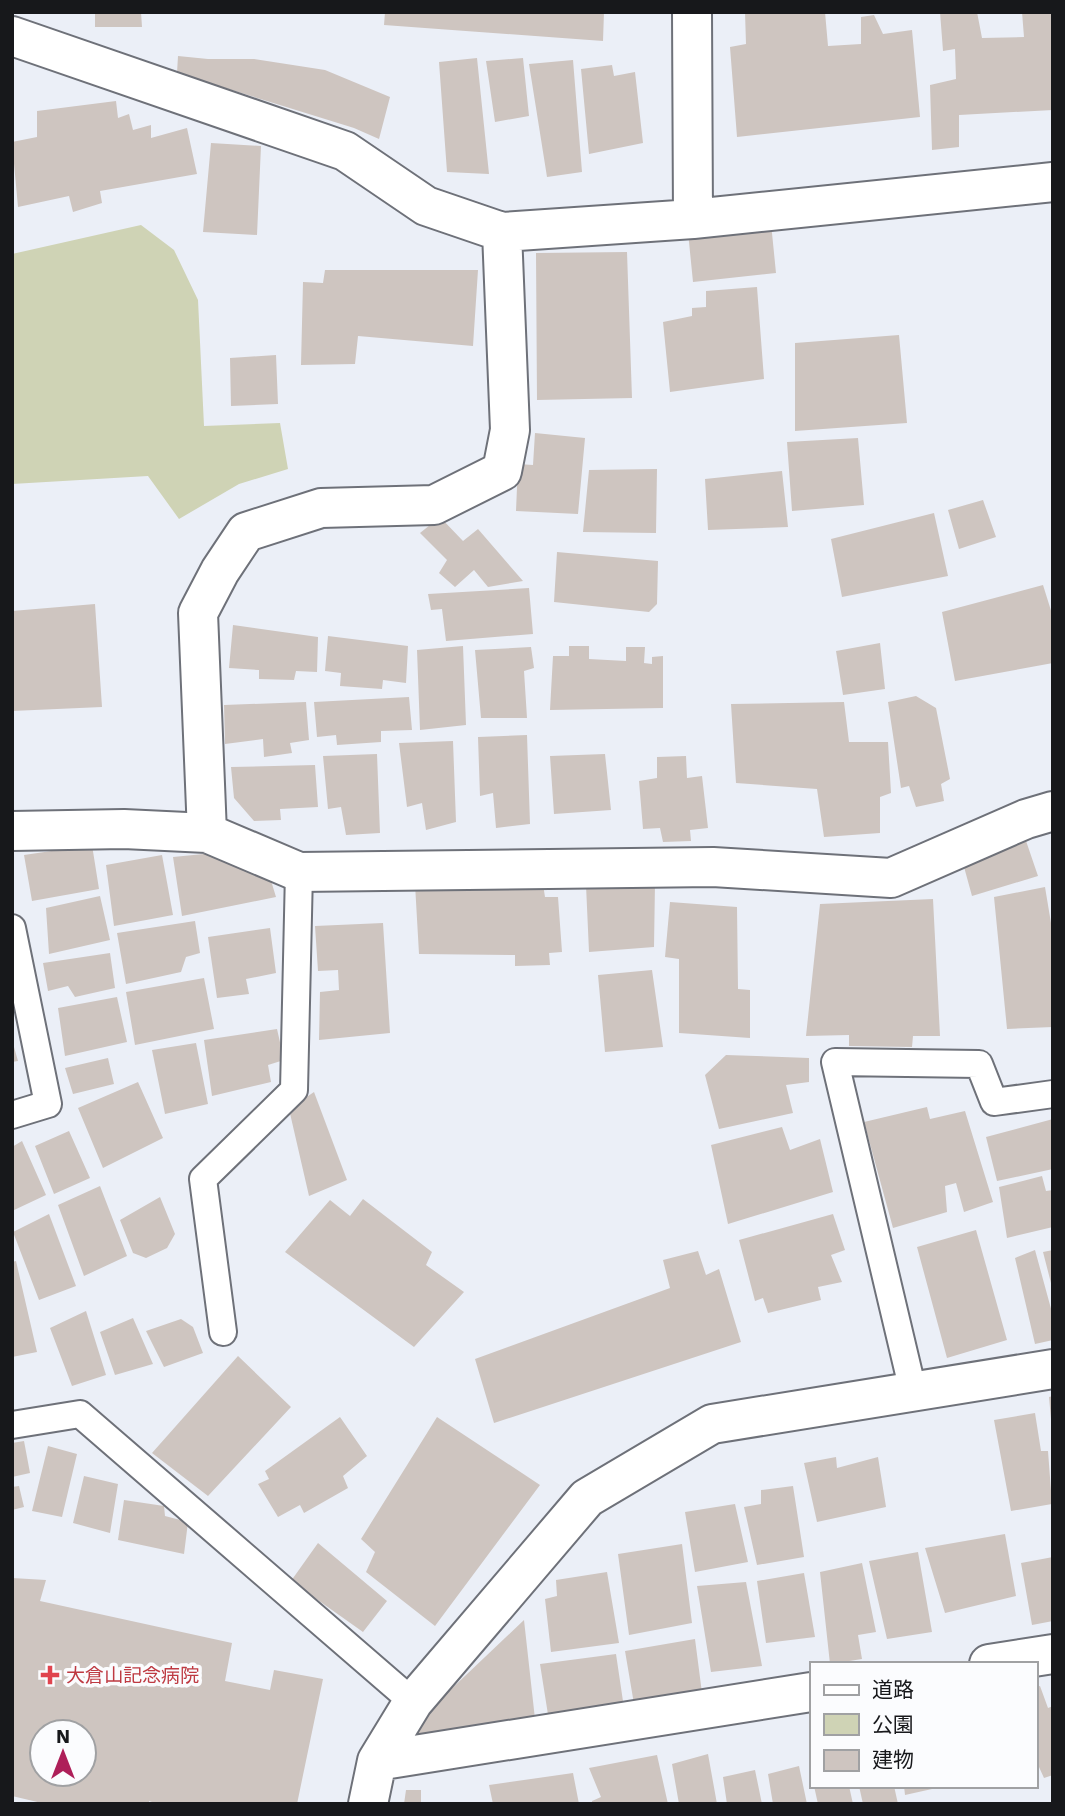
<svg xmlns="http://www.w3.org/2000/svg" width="1065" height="1816" viewBox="0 0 1065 1816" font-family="'Work Sans','Noto Sans JP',sans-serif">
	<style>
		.green { fill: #cfd3b5 }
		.building { fill: #cec5c0; fill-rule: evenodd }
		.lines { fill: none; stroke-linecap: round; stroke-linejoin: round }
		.lane-casing { stroke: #6e7179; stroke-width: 30 }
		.street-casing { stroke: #6e7179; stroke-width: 42 }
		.lane { stroke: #fff; stroke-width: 26 }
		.street { stroke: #fff; stroke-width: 38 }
		.health-dot { fill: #e0444e; stroke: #fbfcfe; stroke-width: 2.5 }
		.labels { text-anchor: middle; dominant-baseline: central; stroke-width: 7; stroke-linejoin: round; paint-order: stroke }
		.health-label { font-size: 19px; fill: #be3a42; stroke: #fbfcfe; text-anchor: start }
	</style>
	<rect width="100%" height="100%" fill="#ebeff7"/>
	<path class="green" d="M141 225 174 250 198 300 204 426 280 423 288 469 239 484 179 519 148 476 12 484V254Z"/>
	<path class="building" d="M95 12H141L142 27H95Z
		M385 12H604L603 41 384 25Z
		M745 12H825L828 46 861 44V17L874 15 883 34 912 30 920 117 737 137 730 47 746 44Z
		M940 12H977L982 38 1024 37 1022 12H1053V110L959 115V147L932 150 930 85 956 79 955 49 943 51Z
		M178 56 208 59H254L325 70 390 97 379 139 354 128 177 73Z
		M477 58 489 174 447 172 439 62Z
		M523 58 529 116 495 122 486 61Z
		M573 60 582 172 547 177 529 64Z
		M612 65 614 76 635 72 643 143 589 154 581 69Z
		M116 101 118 118 129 114 133 130 151 125V138L187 128 197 174 100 191 102 203 73 212 69 196 18 207 12 142 37 137V111Z
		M211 143 261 146 257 235 203 232Z
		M771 223 776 273 693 282 688 232Z
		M627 252 632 398 537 400 536 253Z
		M325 270H478L473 346 358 336 355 364 301 365 303 282 323 283Z
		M757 287 764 379 670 392 663 322 692 316V308L706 307V291Z
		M899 335 907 423 795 431V343Z
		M276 355 278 404 231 406 230 358Z
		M535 433 585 438 578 514 516 511 518 464 533 465Z
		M858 438 864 505 792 511 787 442Z
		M657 469 656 533 583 532 589 470Z
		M782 471 788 527 708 530 705 479Z
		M983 500 996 537 959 549 948 510Z
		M934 513 948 576 842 597 831 539Z
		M440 517 463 541 478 529 523 581 488 587 474 570 455 587 439 573 447 560 420 533Z
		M557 552 658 561 657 604 649 612 554 602Z
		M1043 585 1053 617V663L955 681 942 612Z
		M529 588 533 634 446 641 442 609 431 610 428 594Z
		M95 604 102 707 12 711V611Z
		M233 625 318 637 317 672 296 671 294 680 259 679V670L229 668Z
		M328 636 408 646 406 683 383 680 382 689 340 686 341 673 325 671Z
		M880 643 885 689 843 695 836 651Z
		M463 646 466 725 420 730 417 650Z
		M569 646H589V659L626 661V647H645L644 663 652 664V657L663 656V708L550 710 553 656H569Z
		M531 647 534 668 524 671 527 718H481L475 650Z
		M916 696 936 708 950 779 941 784 944 801 916 807 909 786 901 788 888 702Z
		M409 697 412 730 381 731V742L337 745 336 735 317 737 314 702Z
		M306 702 309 740 290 743 292 753 264 757 263 739 225 744 224 705Z
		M844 702 849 742H888L891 793 880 797V833L824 837 817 789 736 783 731 704Z
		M527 735 530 824 496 828 493 793 480 796 478 737Z
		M453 741 456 822 426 830 422 803 407 807 399 743Z
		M377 754 380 833 346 835 341 807 328 809 323 756Z
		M605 754 611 810 554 814 550 756Z
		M686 756 687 778 702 776 708 828 690 830 691 841 663 842 660 828 643 829 639 781 657 778V757Z
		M315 765 318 807 280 809 281 820 254 821 234 798 231 767Z
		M1024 835 1038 876 972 896 961 856Z
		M92 845 99 889 32 901 24 855Z
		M224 852 269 874 276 897 182 916 173 857Z
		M162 855 173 915 114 926 106 865Z
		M542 878 545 897H558L562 952 549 953 550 965 515 966V955L419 954 415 884Z
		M655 883 654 947 589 952 586 885Z
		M1045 887 1053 935V1027L1007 1029 994 897Z
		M100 896 110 940 49 954 46 908Z
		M933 899 940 1036H913L912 1047 849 1046V1035L806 1036 820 904Z
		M670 902 737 907 738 989 750 990V1038L679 1033V959L665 957Z
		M195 921 200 953 186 957 181 972 126 984 117 933Z
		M383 923 390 1033 319 1040 320 992 339 990 338 970 318 971 315 926Z
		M270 928 276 973 246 979 249 994 217 998 208 937Z
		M110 953 115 988 75 997 68 986 48 991 43 963Z
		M652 970 663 1047 605 1052 598 975Z
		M204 978 214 1029 135 1045 126 992Z
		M117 997 127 1042 65 1056 58 1008Z
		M277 1029 284 1060 268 1065 271 1082 212 1096 204 1040Z
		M12 1040 18 1061 12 1062Z
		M196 1043 208 1104 165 1114 152 1050Z
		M726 1055 809 1058V1082L786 1085 793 1113 719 1129 705 1075Z
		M108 1058 114 1084 73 1094 65 1068Z
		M138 1082 163 1138 103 1168 78 1108Z
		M314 1092 347 1180 309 1196 289 1109Z
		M927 1107 930 1119 965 1111 993 1202 964 1212 956 1183 945 1186 947 1212 893 1228 864 1122Z
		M1053 1119V1169L997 1181 986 1137Z
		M782 1127 790 1150 820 1139 833 1192 728 1224 711 1145Z
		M69 1131 90 1178 54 1194 35 1146Z
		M22 1141 46 1195 12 1211V1147Z
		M1042 1176 1046 1191 1053 1190V1227L1007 1238 999 1187Z
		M100 1186 127 1256 84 1276 58 1205Z
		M160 1197 175 1234 167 1248 146 1258 133 1253 120 1220Z
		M363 1199 432 1252 426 1265 464 1292 414 1347 285 1252 330 1200 350 1216Z
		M49 1214 76 1286 39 1300 13 1232Z
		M833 1214 845 1250 831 1255 842 1282 818 1287 821 1300 768 1313 763 1298 755 1301 739 1240Z
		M976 1230 1007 1340 947 1358 917 1247Z
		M1035 1250 1053 1316V1340L1035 1344 1015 1258Z
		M1053 1250V1287H1052L1043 1252Z
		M698 1251 706 1275 719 1269 741 1342 494 1423 475 1359 670 1288 663 1260Z
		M16 1261 37 1352 12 1357V1262Z
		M86 1311 106 1375 72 1386 50 1328Z
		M133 1318 153 1364 115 1375 100 1332Z
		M181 1319 193 1327 203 1353 164 1367 146 1331Z
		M238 1356 291 1407 208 1496 152 1453Z
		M1053 1396V1419H1051L1049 1397Z
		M1035 1413 1041 1451H1048L1052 1504 1011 1511 994 1420Z
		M340 1417 367 1456 343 1476 348 1488 304 1513 300 1505 278 1517 258 1484 269 1479 265 1471Z
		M437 1417 540 1485 435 1626 366 1572 375 1552 361 1539Z
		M24 1441 30 1473 12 1477V1443Z
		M48 1446 77 1454 62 1517 32 1511Z
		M836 1457 837 1468 878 1457 886 1507 817 1522 804 1463Z
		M84 1476 118 1484 110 1533 73 1523Z
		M19 1486 24 1507 12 1510V1487Z
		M793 1486 804 1557 757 1565 744 1507 761 1504V1490Z
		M124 1500 164 1506 165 1516 188 1522 184 1554 118 1540Z
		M735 1504 748 1562 695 1572 685 1512Z
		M1005 1534 1016 1596 945 1613 925 1548Z
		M318 1543 387 1601 363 1632 291 1581Z
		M682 1544 692 1623 629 1635 618 1554Z
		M918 1552 932 1632 887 1639 869 1561Z
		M1053 1557V1621L1032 1625 1021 1563Z
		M862 1563 876 1632 858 1635 862 1659 830 1664 820 1572Z
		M607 1572 619 1643 551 1652 545 1599 557 1596 556 1580Z
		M804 1573 815 1637 766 1643 757 1581Z
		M12 1578 46 1580 40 1601 232 1643 225 1681 270 1690 274 1670 323 1679 297 1804H158L149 1801V1804H46L12 1796ZM42 1732H84V1774H42Z
		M746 1582 762 1666 711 1672 697 1586Z
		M524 1620 535 1719 417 1746 406 1732Z
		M695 1639 702 1693 634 1704 625 1651Z
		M616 1654 624 1708 549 1721 540 1664Z
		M1040 1686 1048 1708 1053 1706V1775L1044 1778 1039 1767 1035 1768V1687Z
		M708 1754 717 1804H679L672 1764Z
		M657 1755 668 1804H592V1801L601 1797 589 1768Z
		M799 1766 807 1804H773L768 1774Z
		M755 1770 762 1804H727L723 1777Z
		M573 1773 579 1804H493L489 1785Z
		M814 1786H849L853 1804H818Z
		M859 1786H894L898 1804H863Z
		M904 1786H941V1787L905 1795Z
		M406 1790H421V1804H404Z"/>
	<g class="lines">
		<g class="lane-casing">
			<path id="lane" d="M12 928 48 1104 12 1115
				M223 1332 203 1179 294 1090 299 872
				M913 1391 835 1062 979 1064 994 1102 1053 1094
				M12 1425 80 1414 413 1702"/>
		</g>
		<g class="street-casing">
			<path id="street" d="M692 12 693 219
				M12 36 345 151 426 206 502 232 693 219 1053 182
				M12 831 124 829 207 833 299 872 713 867 891 878 1026 819 1053 811
				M207 833 198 613 220 571 246 532 321 508 434 505 502 471 510 430 502 232
				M989 1664 1053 1654
				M377 1761 811 1692
				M368 1804 377 1761 413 1702 587 1498 712 1424 1053 1369"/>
		</g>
		<use href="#lane" class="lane"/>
		<use href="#street" class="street"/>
	</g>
	<path class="health-dot" d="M46.5 1664.5h7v7h7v7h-7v7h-7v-7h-7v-7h7z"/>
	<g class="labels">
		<g class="health-label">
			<text x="66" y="1675">大倉山記念病院</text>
		</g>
	</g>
	<rect width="1065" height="1816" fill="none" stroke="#17181b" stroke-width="28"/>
	<rect x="810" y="1662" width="228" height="126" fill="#fbfcfe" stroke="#a0a1a3" stroke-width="2"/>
	<rect x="824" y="1685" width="35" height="10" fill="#ffffff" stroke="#a0a1a3" stroke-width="2"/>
	<text x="872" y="1697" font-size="21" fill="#17181b">道路</text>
	<rect x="824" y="1714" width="35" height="21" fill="#cfd3b5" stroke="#a0a1a3" stroke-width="2"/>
	<text x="872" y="1732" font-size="21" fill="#17181b">公園</text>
	<rect x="824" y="1750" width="35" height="21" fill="#cec5c0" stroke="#a0a1a3" stroke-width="2"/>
	<text x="872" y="1767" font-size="21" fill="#17181b">建物</text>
	<g transform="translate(63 1753)"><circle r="33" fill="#fbfcfe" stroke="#a0a1a3" stroke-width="2"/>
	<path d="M0-5L12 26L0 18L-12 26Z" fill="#ae1f59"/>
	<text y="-10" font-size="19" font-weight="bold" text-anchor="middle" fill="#17181b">N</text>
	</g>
</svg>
